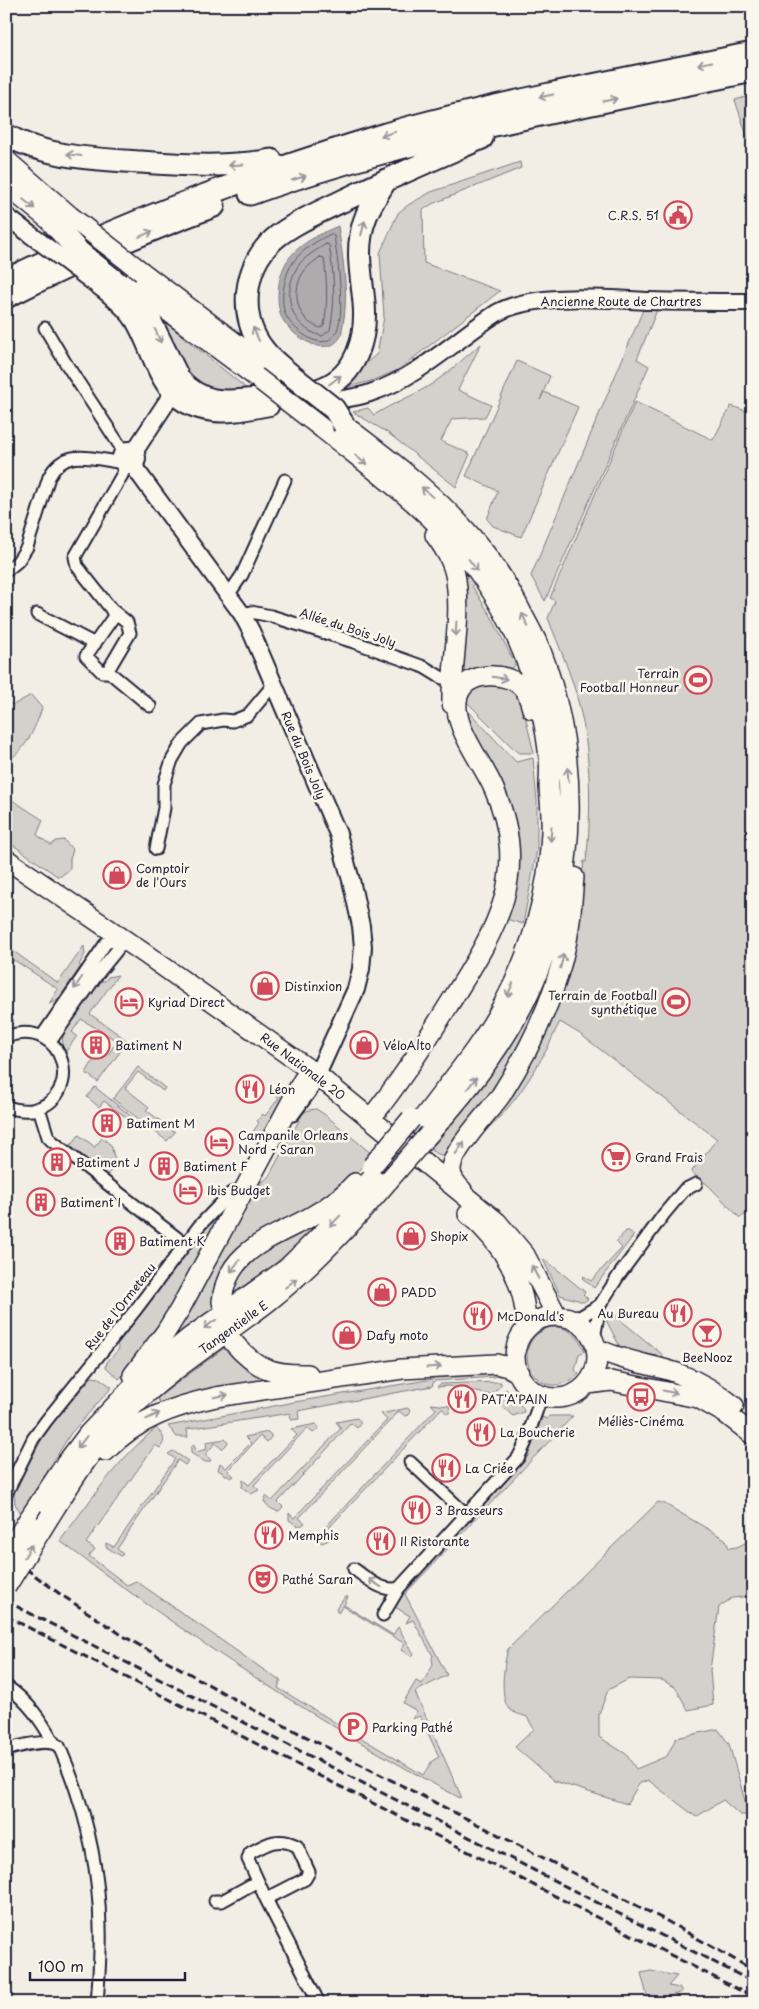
<svg xmlns="http://www.w3.org/2000/svg" width="759" height="2009" viewBox="0 0 759 2009" font-family="'Playpen Sans',sans-serif">
	<style>
		.green { fill: #d4d1cc; stroke: #7b7a84 }
		.water { fill: #aeabad; stroke: #76747f }
		.lines { fill: none; stroke-linecap: round; stroke-linejoin: round }
		.shore { stroke: #5a5969; stroke-width: 1 }
		.street-casing { stroke: #22223b; stroke-width: 15 }
		.secondary-casing { stroke: #22223b; stroke-width: 20 }
		.primary-casing { stroke: #22223b; stroke-width: 22 }
		.highway-casing { stroke: #22223b; stroke-width: 25 }
		.street { stroke: #fbf7ec; stroke-width: 11 }
		.secondary { stroke: #fbf7ec; stroke-width: 16 }
		.primary { stroke: #fbf7ec; stroke-width: 19 }
		.highway { stroke: #fbf7ec; stroke-width: 21 }
		.rail { stroke: #22223b; stroke-width: 3; stroke-dasharray: 8 4; stroke-linecap: butt }
		.secondary-bridge-casing { stroke: #22223b; stroke-width: 20; stroke-linecap: butt }
		.primary-bridge-casing { stroke: #22223b; stroke-width: 22; stroke-linecap: butt }
		.highway-bridge-casing { stroke: #22223b; stroke-width: 25; stroke-linecap: butt }
		.secondary-bridge { stroke: #fbf7ec; stroke-width: 16 }
		.primary-bridge { stroke: #fbf7ec; stroke-width: 19 }
		.highway-bridge { stroke: #fbf7ec; stroke-width: 21 }
		.oneway { stroke: #99979c }
		.labels { text-anchor: middle; dominant-baseline: central; stroke-width: 5; stroke-linejoin: round; paint-order: stroke }
		.poi-label { font-size: 12px; fill: #22223b; stroke: #fbf7ec; text-anchor: start }
		.street-label { font-size: 12px; fill: #22223b; stroke: #fbf7ec }
	</style>
	<rect width="100%" height="100%" fill="#f2eee5"/>
	<filter id="ink" filterUnits="userSpaceOnUse"><feTurbulence type="fractalNoise" baseFrequency=".02" numOctaves="2"/><feDisplacementMap in="SourceGraphic" scale="10" xChannelSelector="R" yChannelSelector="G"/><feConvolveMatrix kernelMatrix="1 2 1 2 8 2 1 2 1" color-interpolation-filters="sRGB"/></filter>
	<g filter="url(#ink)">
		<path class="green" d="M753 95V154L735 100Z
			M520 162 521 168 432 204 423 210 424 263 500 291 398 370 371 381 340 389 352 380 364 365 377 354 384 317 380 253 398 213 408 205 431 192Z
			M643 310H657L637 359 649 366 545 601 531 576Z
			M160 318 251 392 200 391 176 364Z
			M481 344 458 390 491 405 485 417 452 419 441 441 470 454 456 487 388 433 353 412 368 408 374 415C392 403 414 396 432 384 450 372 465 357 481 344Z
			M517 361 550 376 540 400 544 392 578 407 521 537 493 526 487 519 498 491 466 476Z
			M635 402 713 440 731 406 753 413V1209L740 1218 709 1186 691 1172 717 1139 580 1034 560 1022C555 1030 552 1039 548 1047 531 1078 512 1108 485 1131L483 1130 575 931 584 861 586 862C592 814 591 751 579 705 572 675 559 647 548 618L555 601 550 598Z
			M460 564 474 583 472 586 491 616 510 654 514 660 515 664 512 670 457 679Z
			M489 684 514 688 525 716 534 753H520L514 749 464 699C471 689 477 685 489 684Z
			M31 695 42 708C35 729 26 750 6 762V729L10 724 6 718V701L13 705Z
			M462 704 516 762 533 758 537 801V850L523 924 506 919 516 841 511 808 499 778 471 737Z
			M6 796 43 820 37 835 51 845 56 841 64 840 73 850 70 859V869L61 876H57L6 840Z
			M6 946 58 983 84 946 85 954 79 965 81 966 58 1000 49 1004 58 989 14 960 6 971Z
			M555 953 557 964 514 1068 447 1154 440 1155 430 1150C461 1112 494 1075 519 1033 534 1008 545 980 555 953Z
			M118 975 90 1014 128 1041 98 1082 86 1073 99 1051 107 1056 117 1041 81 1019 72 1032 77 1036 65 1053C61 1046 62 1038 65 1030L100 981H105L108 977Z
			M138 1067 165 1088 163 1091 138 1072 125 1088 149 1107 146 1110 175 1132 167 1141 113 1099Z
			M95 1087 132 1117 130 1120 104 1101 99 1107 87 1097Z
			M278 1094 283 1099 267 1133 255 1139 250 1136 259 1123 257 1121 263 1114 265 1116 279 1098 276 1096Z
			M316 1109 324 1114 373 1155 345 1187 266 1234 217 1306 165 1346 251 1193 269 1176 303 1113 309 1110Z
			M79 1135 95 1147 102 1138 111 1145 116 1164 107 1176 68 1146 72 1144Z
			M339 1203C304 1240 271 1270 229 1299L240 1267Z
			M225 1210 184 1294 133 1364 119 1379 106 1367 107 1362 119 1349 117 1345 211 1222Z
			M626 1231H629L634 1235 594 1288 582 1278 584 1276 591 1281 622 1248 616 1242Z
			M543 1259 547 1261 585 1292 583 1294 588 1299 584 1302 560 1295Z
			M608 1312 612 1313 663 1355V1358L620 1347 605 1318Z
			M550 1327C568 1326 578 1335 585 1351L579 1354 575 1370 579 1374C538 1411 502 1344 550 1327Z
			M228 1345 276 1378 161 1404 157 1398Z
			M496 1371 495 1377 434 1381 432 1386 298 1411 299 1419 291 1420 290 1413 187 1429 188 1437H177L168 1426 295 1402 433 1379V1373Z
			M92 1377 99 1378 112 1387 71 1433 21 1513 15 1504 14 1492 43 1437 63 1409Z
			M501 1382V1385L491 1395 448 1386 437 1387 440 1384Z
			M506 1389 523 1408 524 1412 513 1416 495 1400Z
			M431 1404 449 1406 450 1412 447 1414 442 1408 323 1534 329 1540 322 1543 312 1536 311 1529 318 1535 436 1409Z
			M407 1408 410 1410 409 1415 405 1416 399 1411 299 1518 305 1523 301 1526H298L289 1520V1513L294 1518 387 1420 381 1414Z
			M549 1416H573L405 1594 447 1675 415 1692 461 1796 460 1798C320 1724 187 1636 60 1541 90 1501 117 1460 156 1428 163 1435 167 1439 160 1448L155 1445 86 1543 95 1549 89 1556 127 1585 136 1581 277 1679 281 1680 278 1688 423 1775 432 1761 439 1757 420 1716 412 1719 417 1711 403 1703 416 1681 422 1684 433 1665 432 1658 433 1656 413 1620 406 1623 410 1616 395 1607 402 1592 528 1456 542 1417 547 1419Z
			M357 1418 360 1421V1424L357 1428 351 1423 278 1502 283 1507 279 1511C273 1511 267 1506 264 1501L266 1496 272 1501 341 1428 336 1422Z
			M316 1424 319 1428 313 1433 307 1428 254 1485 259 1490 251 1494 242 1487 243 1480 249 1485 297 1435 291 1429Z
			M268 1432 271 1435V1437L267 1442 260 1436 228 1471 234 1476 231 1478 218 1470 220 1463 226 1468 251 1443 245 1437Z
			M225 1439 228 1443 222 1449 215 1443 205 1455 211 1460 209 1462H205L191 1453V1448L194 1444 196 1452 207 1449 206 1442Z
			M173 1451 188 1461 185 1465 178 1460 117 1549 123 1554 121 1556 106 1547V1543L114 1547 175 1459 168 1454Z
			M658 1502 665 1504 725 1539 729 1548 737 1547 753 1539V1596L732 1598 719 1607 710 1670 713 1705 688 1710 675 1687 662 1680 629 1679 608 1690 599 1714V1737L626 1754 636 1769 667 1756 676 1738 718 1729 729 1744 749 1815H740L723 1800 696 1817 648 1780 639 1784 627 1804 554 1781 515 1747 534 1729 527 1717C522 1715 513 1713 509 1709 499 1697 504 1663 508 1649Z
			M345 1597H348L344 1605 393 1635 398 1627 414 1654 411 1656 401 1650 405 1644 343 1606 338 1613 336 1609Z
			M651 1971 677 1976 668 1986 680 1988 682 1992 649 2003 641 1973Z"/>
		<path class="water" d="M338 226C343 259 349 292 343 325 342 328 342 333 341 336 327 362 288 334 281 316 275 298 278 272 290 257 301 243 321 233 338 226Z"/>
		<g class="lines">
			<path class="shore" d="M331 234 334 236C337 256 347 318 335 334 322 354 294 330 286 316 279 301 284 274 294 261 302 250 319 239 331 234Z
				M326 244 329 245C334 274 336 302 330 330L322 336C290 328 281 293 298 266 304 257 317 250 326 244Z
				M320 257 324 258C327 281 328 303 324 326L321 328C296 322 290 289 305 270 309 265 315 261 320 257Z"/>
			<g class="street-casing">
				<path id="street" d="M45 328 65 362 124 452
					M126 465 122 475 75 557 77 566 111 609 114 616 86 656 102 672H109L150 706
					M6 571 18 561 27 547 49 477C64 448 91 458 117 462L122 460
					M229 594 242 575 285 480
					M37 614 95 644
					M242 614 251 612 271 616 357 643 424 667 442 678
					M107 672 130 633 127 622 111 609
					M156 849 164 808V784L172 760 182 743 201 724 223 720 233 721 248 715 274 684
					M42 1036 106 943 125 936
					M6 1037C66 1015 86 1099 32 1110 23 1111 15 1110 6 1106
					M50 1042 99 972 117 950 121 937
					M39 1108 48 1137 52 1141 185 1244
					M293 1115 313 1088 317 1075
					M575 1320 600 1305 619 1275 664 1214 684 1190 696 1184
					M595 1342V1333L600 1305
					M410 1462 467 1515
					M6 1494 33 1439 46 1421 137 1308 199 1226 231 1193 246 1189
					M354 1569C367 1578 382 1593 399 1588
					M383 1615 399 1588 518 1458 525 1444 542 1395
					M6 1686C28 1701 41 1720 54 1743
					M6 1750C19 1746 48 1738 59 1746 84 1803 99 1864 100 1927 101 1952 99 1977 97 2003
					M266 1899 305 1879 309 1872 297 1846C278 1836 266 1844 250 1853L248 1859 266 1899 319 2003
					M215 1901H222L258 1881"/>
			</g>
			<g class="secondary-casing">
				<path id="secondary" d="M6 216 31 235
					M105 291C115 300 127 309 134 321 157 360 157 407 214 413 233 415 252 410 270 407
					M317 402C335 400 353 399 370 393 419 377 455 340 497 313 533 292 607 299 649 301 683 302 718 302 753 302
					M121 458a8 8 0 1 1 16 0a8 8 0 1 1-16 0Z
					M134 452 172 394
					M134 464 137 471 242 614 251 631 338 834 351 880 361 926 363 947 361 969 356 989 317 1075"/>
			</g>
			<g class="primary-casing">
				<path id="primary" d="M6 160 70 216
					M6 185 53 223
					M142 272 275 373
					M126 280 256 377
					M344 425C396 464 445 502 485 553 501 573 513 595 524 617 530 628 536 639 541 651 580 753 578 870 538 972 514 1033 472 1086 429 1134
					M323 429C374 470 428 508 469 560 514 616 542 687 549 759 550 768 549 778 549 787 550 802 552 817 551 832 549 891 531 953 503 1005 480 1048 447 1085 418 1125
					M435 535C445 549 454 563 456 580 462 621 451 663 452 704
					M6 859 144 953 317 1075 497 1222 525 1255 557 1316
					M371 1118C399 1083 424 1045 448 1006 493 934 533 877 494 789 483 762 450 725 458 696 466 670 508 671 523 688 528 694 530 701 532 709
					M462 1190C457 1185 451 1178 451 1170 450 1152 490 1111 501 1095 531 1048 554 1000 566 945 571 923 572 900 574 877
					M468 1214C502 1243 527 1282 526 1329
					M222 1302C226 1250 273 1238 312 1216 328 1207 343 1197 355 1183
					M515 1357a41 41 0 1 1 82 0a41 41 0 1 1-82 0Z
					M233 1342C256 1369 273 1375 308 1374
					M596 1348C621 1361 651 1364 677 1373 698 1381 717 1392 734 1406
					M133 1375 165 1333 180 1309 303 1080 317 1075
					M587 1384 611 1381 698 1398 726 1414 753 1435
					M106 1451C136 1419 175 1406 216 1397L402 1369 496 1364 508 1367 519 1373
					M50 1516C72 1481 94 1445 124 1415 167 1371 220 1339 269 1301 314 1265 352 1224 389 1180
					M28 1520 64 1466 89 1433 144 1375 189 1338 286 1269 339 1217 378 1171"/>
			</g>
			<g class="highway-casing">
				<path id="highway" d="M6 135C46 158 96 159 141 162 186 165 227 168 271 160
					M250 194C413 136 584 106 753 71
					M6 280C111 229 220 187 332 151 358 143 384 134 410 127 523 97 639 76 753 53
					M119 284 143 306 179 379C203 406 226 402 259 399 280 396 303 396 323 388 357 375 367 336 364 303 362 280 357 257 361 235 364 214 375 198 386 180
					M6 297C73 263 144 232 214 206
					M286 371C279 365 270 358 264 350 238 318 243 267 273 240 293 222 333 206 357 194 398 174 441 156 482 138"/>
			</g>
			<use href="#street" class="street"/>
			<use href="#secondary" class="secondary"/>
			<use href="#primary" class="primary"/>
			<use href="#highway" class="highway"/>
			<path class="rail" d="M6 1554 60 1594 125 1637 248 1707 665 1920 753 1970
				M6 1601 753 1982
				M6 1616 753 1997"/>
			<g class="secondary-bridge-casing">
				<path id="secondary-bridge" d="M31 235 105 291"/>
			</g>
			<g class="primary-bridge-casing">
				<path id="primary-bridge" d="M70 216 142 272
					M256 377 323 429
					M372 1166 411 1119
					M389 1180 429 1134
					M6 1555 28 1520
					M6 1587 50 1516"/>
			</g>
			<g class="highway-bridge-casing">
				<path id="highway-bridge" d="M53 223 79 252 119 284
					M286 371 334 409 344 425"/>
			</g>
			<use href="#secondary-bridge" class="secondary-bridge"/>
			<use href="#primary-bridge" class="primary-bridge"/>
			<use href="#highway-bridge" class="highway-bridge"/>
		</g>
		<defs><path id="oneway-shaft" d="M-6 0H5M1.5-3L5.5 0L1.5 3" fill="none" stroke-width="1.6" stroke-linecap="round" stroke-linejoin="round" transform="scale(1.25)"/></defs>
		<g class="oneway">
			<use href="#oneway-shaft" transform="translate(705 63) rotate(168)"/>
			<use href="#oneway-shaft" transform="translate(546 96) rotate(168)"/>
			<use href="#oneway-shaft" transform="translate(610 100) rotate(-12)"/>
			<use href="#oneway-shaft" transform="translate(388 134) rotate(163)"/>
			<use href="#oneway-shaft" transform="translate(74 155) rotate(-172)"/>
			<use href="#oneway-shaft" transform="translate(236 165) rotate(177)"/>
			<use href="#oneway-shaft" transform="translate(299 178) rotate(-17)"/>
			<use href="#oneway-shaft" transform="translate(29 204) rotate(39)"/>
			<use href="#oneway-shaft" transform="translate(363 228) rotate(-76)"/>
			<use href="#oneway-shaft" transform="translate(146 234) rotate(-23)"/>
			<use href="#oneway-shaft" transform="translate(256 334) rotate(-114)"/>
			<use href="#oneway-shaft" transform="translate(158 336) rotate(66)"/>
			<use href="#oneway-shaft" transform="translate(335 380) rotate(-37)"/>
			<use href="#oneway-shaft" transform="translate(361 460) rotate(39)"/>
			<use href="#oneway-shaft" transform="translate(427 492) rotate(-137)"/>
			<use href="#oneway-shaft" transform="translate(473 565) rotate(53)"/>
			<use href="#oneway-shaft" transform="translate(525 620) rotate(-116)"/>
			<use href="#oneway-shaft" transform="translate(456 629) rotate(93)"/>
			<use href="#oneway-shaft" transform="translate(500 678) rotate(10)"/>
			<use href="#oneway-shaft" transform="translate(568 775) rotate(-95)"/>
			<use href="#oneway-shaft" transform="translate(551 834) rotate(93)"/>
			<use href="#oneway-shaft" transform="translate(562 961) rotate(-76)"/>
			<use href="#oneway-shaft" transform="translate(78 983) rotate(124)"/>
			<use href="#oneway-shaft" transform="translate(510 990) rotate(114)"/>
			<use href="#oneway-shaft" transform="translate(472 1083) rotate(-52)"/>
			<use href="#oneway-shaft" transform="translate(460 1148) rotate(-54)"/>
			<use href="#oneway-shaft" transform="translate(335 1221) rotate(134)"/>
			<use href="#oneway-shaft" transform="translate(235 1266) rotate(127)"/>
			<use href="#oneway-shaft" transform="translate(535 1272) rotate(-117)"/>
			<use href="#oneway-shaft" transform="translate(291 1283) rotate(-39)"/>
			<use href="#oneway-shaft" transform="translate(210 1324) rotate(145)"/>
			<use href="#oneway-shaft" transform="translate(434 1367) rotate(-4)"/>
			<use href="#oneway-shaft" transform="translate(670 1392) rotate(11)"/>
			<use href="#oneway-shaft" transform="translate(221 1396) rotate(-9)"/>
			<use href="#oneway-shaft" transform="translate(153 1416) rotate(-26)"/>
			<use href="#oneway-shaft" transform="translate(82 1442) rotate(128)"/>
			<use href="#oneway-shaft" transform="translate(28 1551) rotate(-59)"/>
			<use href="#oneway-shaft" transform="translate(375 1583) rotate(-147)"/>
		</g>
	</g>
	<defs>
		<g id="civic-ring" transform="scale(1.4375)"><circle r="9.5" fill="#fbf7ec" stroke="#d1495b" stroke-width="1.5"/><path d="M-.6-6.5H3V-4.5H.6V-3L4-1V1h2V6H-6V1h2V-1L-.6-3ZM-1.2 2.5V6h2.4V2.5Z" fill="#d1495b"/></g>
		<g id="stadium-ring" transform="scale(1.4375)"><circle r="9.5" fill="#fbf7ec" stroke="#d1495b" stroke-width="1.5"/><path d="M0-5a6.5 5 0 1 0 0 10a6.5 5 0 1 0 0-10ZM-3.5-1.8h7v3.6h-7Z" fill="#d1495b"/></g>
		<g id="shop-ring" transform="scale(1.4375)"><circle r="9.5" fill="#fbf7ec" stroke="#d1495b" stroke-width="1.5"/><path d="M-5-2.5h2.3a2.7 3.5 0 0 1 5.4 0H5L5.5 6h-11ZM-1.5-2.5h3a1.5 2.3 0 0 0-3 0Z" fill="#d1495b"/></g>
		<g id="hotel-ring" transform="scale(1.4375)"><circle r="9.5" fill="#fbf7ec" stroke="#d1495b" stroke-width="1.5"/><path d="M-6-4.5h1.5V1H6V5H4.5V3h-9V5H-6ZM-4 0a1.8 1.8 0 1 1 3.6 0ZM.5 0V-2.5h3Q6-2.5 6 0Z" fill="#d1495b"/></g>
		<g id="building-ring" transform="scale(1.4375)"><circle r="9.5" fill="#fbf7ec" stroke="#d1495b" stroke-width="1.5"/><path d="M-4-6H4V6H1V3H-1V6H-4ZM-2.5-4.3h1.7v1.8h-1.7ZM.8-4.3h1.7v1.8H.8ZM-2.5-1h1.7V.8h-1.7ZM.8-1h1.7V.8H.8Z" fill="#d1495b"/></g>
		<g id="restaurant-ring" transform="scale(1.4375)"><circle r="9.5" fill="#fbf7ec" stroke="#d1495b" stroke-width="1.5"/><path d="M-5-6h1v4h1v-4h1v4h1v-4h1v5L-1.5 .5V6h-2V.5L-5-1ZM5-6V6H3V1.5H1.5Q1.5-4 5-6Z" fill="#d1495b"/></g>
		<g id="supermarket-ring" transform="scale(1.4375)"><circle r="9.5" fill="#fbf7ec" stroke="#d1495b" stroke-width="1.5"/><path d="M-6-5.5h2.5l.6 2H6L4.5 2H-2.5L-4.4-4H-6ZM-1.5 3.2a1.3 1.3 0 1 0 .1 0ZM3 3.2a1.3 1.3 0 1 0 .1 0Z" fill="#d1495b"/></g>
		<g id="bar-ring" transform="scale(1.4375)"><circle r="9.5" fill="#fbf7ec" stroke="#d1495b" stroke-width="1.5"/><path d="M-6-5H6L.8 .8V4.5H3.5V6h-7V4.5H-.8V.8Z" fill="#d1495b"/></g>
		<g id="bus-ring" transform="scale(1.4375)"><circle r="9.5" fill="#fbf7ec" stroke="#d1495b" stroke-width="1.5"/><path d="M-5-6H5V4H4V6H2V4H-2V6H-4V4H-5ZM-3.5-4V0h7V-4ZM-3.5 1.2v1.5H-2V1.2ZM2 1.2v1.5H3.5V1.2Z" fill="#d1495b"/></g>
		<g id="theatre-ring" transform="scale(1.4375)"><circle r="9.5" fill="#fbf7ec" stroke="#d1495b" stroke-width="1.5"/><path d="M-5-5.5Q0-4 5-5.5V0Q5 5 0 6Q-5 5-5 0ZM-3.3-2.5H-1v1.5H-3.3ZM1-2.5H3.3v1.5H1ZM-2.8 1Q0 5.5 2.8 1Z" fill="#d1495b"/></g>
		<g id="parking-ring" transform="scale(1.4375)"><circle r="9.5" fill="#fbf7ec" stroke="#d1495b" stroke-width="1.5"/><path d="M-3.5-5.5H1a3.5 3.5 0 0 1 0 7H-1V5.5H-3.5ZM-1-3.4V-.6H.8a1.4 1.4 0 0 0 0-2.8Z" fill="#d1495b"/></g>
	</defs>
	<g fill-rule="evenodd">
		<use href="#civic-ring" x="678" y="215"/>
		<use href="#stadium-ring" x="698" y="680"/>
		<use href="#shop-ring" x="117" y="875"/>
		<use href="#shop-ring" x="265" y="986"/>
		<use href="#hotel-ring" x="129" y="1002"/>
		<use href="#stadium-ring" x="676" y="1002"/>
		<use href="#building-ring" x="96" y="1045"/>
		<use href="#shop-ring" x="364" y="1045"/>
		<use href="#restaurant-ring" x="250" y="1089"/>
		<use href="#building-ring" x="107" y="1123"/>
		<use href="#hotel-ring" x="219" y="1142"/>
		<use href="#supermarket-ring" x="616" y="1157"/>
		<use href="#building-ring" x="57" y="1162"/>
		<use href="#building-ring" x="164" y="1166"/>
		<use href="#hotel-ring" x="188" y="1190"/>
		<use href="#building-ring" x="41" y="1202"/>
		<use href="#shop-ring" x="411" y="1236"/>
		<use href="#building-ring" x="120" y="1241"/>
		<use href="#shop-ring" x="382" y="1292"/>
		<use href="#restaurant-ring" x="678" y="1313"/>
		<use href="#restaurant-ring" x="478" y="1316"/>
		<use href="#bar-ring" x="707" y="1333"/>
		<use href="#shop-ring" x="347" y="1335"/>
		<use href="#bus-ring" x="641" y="1397"/>
		<use href="#restaurant-ring" x="462" y="1399"/>
		<use href="#restaurant-ring" x="481" y="1432"/>
		<use href="#restaurant-ring" x="446" y="1468"/>
		<use href="#restaurant-ring" x="416" y="1510"/>
		<use href="#restaurant-ring" x="269" y="1535"/>
		<use href="#restaurant-ring" x="381" y="1541"/>
		<use href="#theatre-ring" x="263" y="1579"/>
		<use href="#parking-ring" x="353" y="1727"/>
	</g>
	<g class="labels">
		<g class="poi-label">
			<text x="659" y="215" text-anchor="end">C.R.S. 51</text>
			<text x="679" y="673" text-anchor="end">Terrain<tspan x="679" dy="14">Football Honneur</tspan></text>
			<text x="136" y="868">Comptoir<tspan x="136" dy="14">de l'Ours</tspan></text>
			<text x="284" y="986">Distinxion</text>
			<text x="657" y="995" text-anchor="end">Terrain de Football<tspan x="657" dy="14">synthétique</tspan></text>
			<text x="148" y="1002">Kyriad Direct</text>
			<text x="115" y="1045">Batiment N</text>
			<text x="383" y="1045">VéloAlto</text>
			<text x="269" y="1089">Léon</text>
			<text x="126" y="1123">Batiment M</text>
			<text x="238" y="1135">Campanile Orleans<tspan x="238" dy="14">Nord - Saran</tspan></text>
			<text x="635" y="1157">Grand Frais</text>
			<text x="76" y="1162">Batiment J</text>
			<text x="183" y="1166">Batiment F</text>
			<text x="207" y="1190">Ibis Budget</text>
			<text x="60" y="1202">Batiment I</text>
			<text x="430" y="1236">Shopix</text>
			<text x="139" y="1241">Batiment K</text>
			<text x="401" y="1292">PADD</text>
			<text x="659" y="1313" text-anchor="end">Au Bureau</text>
			<text x="497" y="1316">McDonald's</text>
			<text x="366" y="1335">Dafy moto</text>
			<text x="707" y="1357" text-anchor="middle">BeeNooz</text>
			<text x="481" y="1399">PAT'A'PAIN</text>
			<text x="641" y="1421" text-anchor="middle">Méliès-Cinéma</text>
			<text x="500" y="1432">La Boucherie</text>
			<text x="465" y="1468">La Criée</text>
			<text x="435" y="1510">3 Brasseurs</text>
			<text x="288" y="1535">Memphis</text>
			<text x="400" y="1541">Il Ristorante</text>
			<text x="282" y="1579">Pathé Saran</text>
			<text x="372" y="1727">Parking Pathé</text>
		</g>
		<g class="street-label">
			<text x="621" y="301">Ancienne Route de Chartres</text>
			<text transform="translate(348 627) rotate(18)">Allée du Bois Joly</text>
			<text transform="translate(304 755) rotate(67)">Rue du Bois Joly</text>
			<text transform="translate(303 1066) rotate(37)">Rue Nationale 20</text>
			<text transform="translate(120 1306) rotate(-52)">Rue de l'Ormeteau</text>
			<text transform="translate(233 1327) rotate(-36)">Tangentielle E</text>
		</g>
	</g>
	<rect width="759" height="2009" fill="none" stroke="#fbf7ec" stroke-width="25"/>
	<rect x="12" y="12" width="734" height="1984" fill="none" stroke="#22223b" stroke-width="2" filter="url(#ink)"/>
	<path d="M30 1972v8h155v-8" fill="none" stroke="#22223b" stroke-width="2.5"/>
	<text x="38" y="1972" font-size="15" fill="#22223b" stroke="#fbf7ec" stroke-width="4" paint-order="stroke">100 m</text>
</svg>
